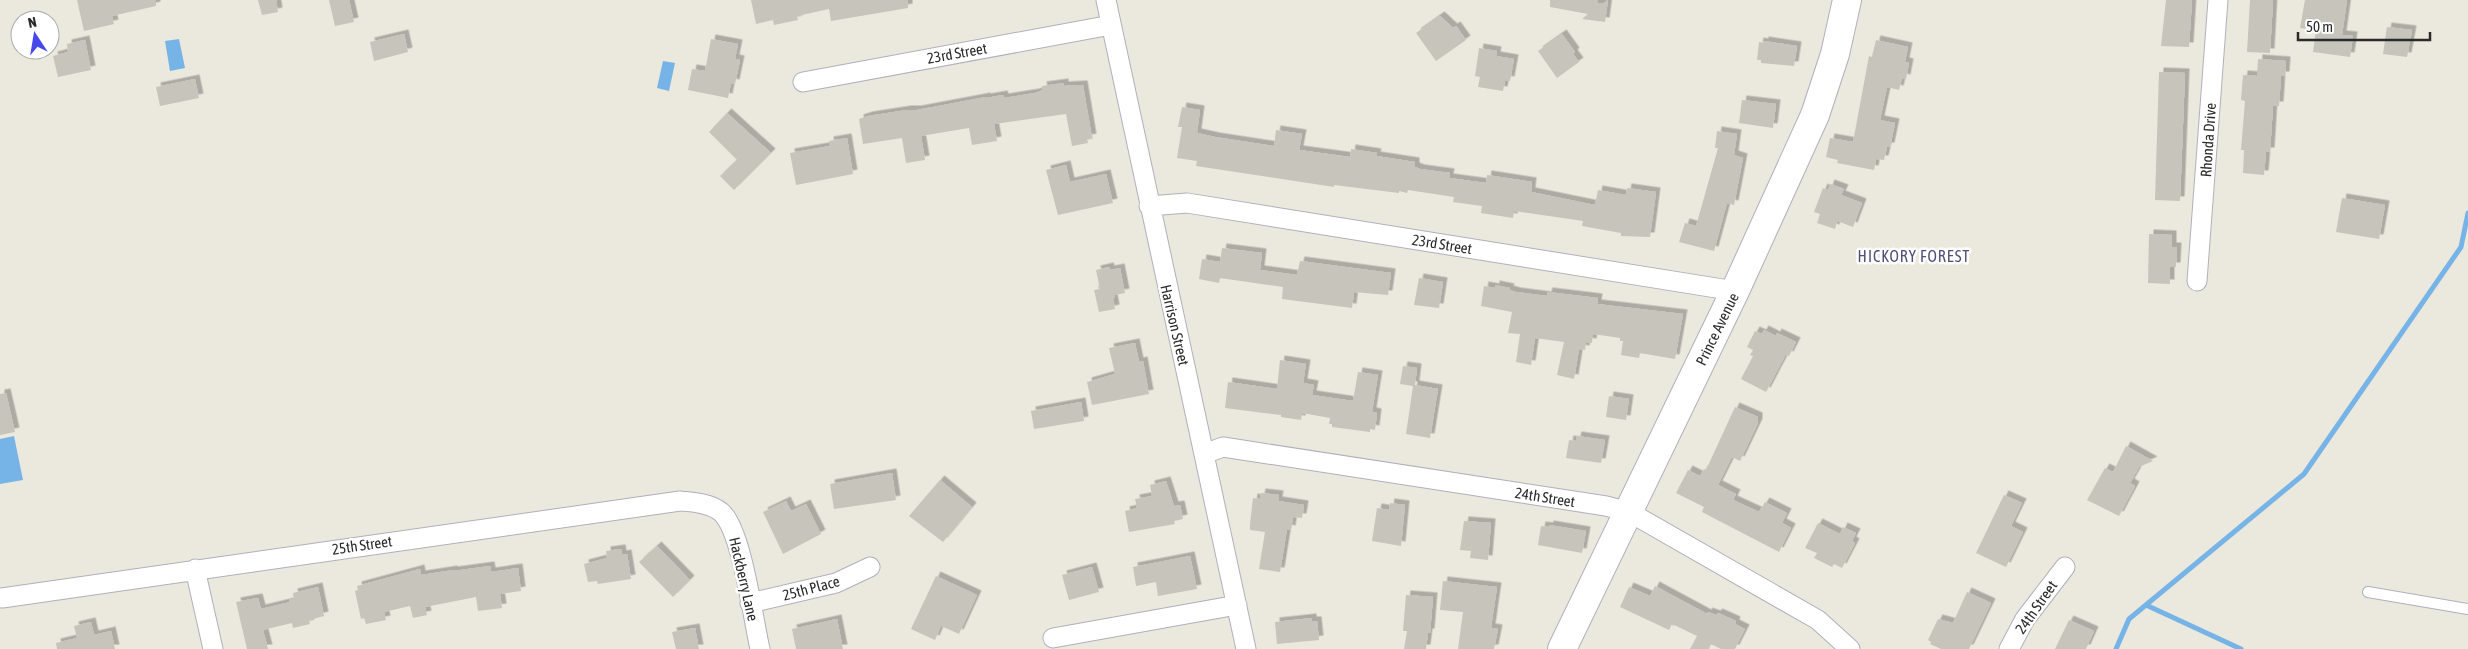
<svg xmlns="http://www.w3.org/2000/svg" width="2468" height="649" viewBox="0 0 2468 649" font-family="'Asap Condensed',sans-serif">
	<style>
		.water { fill: #76b4e7 }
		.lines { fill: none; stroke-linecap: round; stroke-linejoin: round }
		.stream { stroke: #76b4e7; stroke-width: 5 }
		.building { fill: #c7c4bc; filter: url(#shadow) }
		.lane-casing { stroke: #b0b0bd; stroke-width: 12 }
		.street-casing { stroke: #b0b0bd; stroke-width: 21 }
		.secondary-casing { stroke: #b0b0bd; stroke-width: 30 }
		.lane { stroke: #fff; stroke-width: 10 }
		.street { stroke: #fff; stroke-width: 19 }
		.secondary { stroke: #fff; stroke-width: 28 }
		.labels { text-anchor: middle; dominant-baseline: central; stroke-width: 5; stroke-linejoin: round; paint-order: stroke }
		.street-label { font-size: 15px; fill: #2a2a2a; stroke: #fff }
		.neighbourhood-label { font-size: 16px; letter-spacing: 1px; fill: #4d4d78; stroke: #fff }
	</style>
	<defs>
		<filter id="shadow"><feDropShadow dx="4.5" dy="-4.5" stdDeviation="0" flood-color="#0004"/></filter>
	</defs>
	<rect width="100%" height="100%" fill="#ebe8dd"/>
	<path class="water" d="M179 39 185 68 170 71 165 41Z
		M663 61 675 63 669 91 657 88Z
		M14 436 23 480 0 484V439Z"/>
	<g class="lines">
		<path class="stream" d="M2146 605 2241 649
			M2116 649 2129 619 2304 474 2461 247 2468 213"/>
	</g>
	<path class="building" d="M77 0H156V6L112 16 114 24 84 31Z
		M258 0H276L278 12 262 15Z
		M329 0H349L354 22 335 26Z
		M751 0H908V8L831 21 829 9 797 16 798 20 774 25 773 20 756 24Z
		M1550 0H1598V3L1603 4 1608 0 1605 22 1582 19 1588 14 1550 7Z
		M2166 0H2192L2189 47 2161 46Z
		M2250 0H2273L2270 53 2247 52Z
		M2305 0H2347L2342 35 2353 36 2350 57 2313 52 2316 30 2300 28Z
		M1440 16 1453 28 1456 26 1466 40 1436 61 1416 33Z
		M2387 27 2412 30 2407 57 2383 54Z
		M404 34 408 52 374 61 370 42Z
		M1562 34 1575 52 1573 54 1579 62 1557 78 1538 51Z
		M711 39 738 44 735 59 740 60 735 84 731 83 728 98 688 90 692 69 705 71Z
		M85 40 91 70 58 77 53 56 68 52 67 44Z
		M1876 40 1908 47 1905 62 1909 63 1906 79 1902 78 1899 90 1887 87 1880 120 1895 123 1890 147H1887L1884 160 1876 159 1874 170 1837 163 1838 160 1826 157 1830 138 1853 142 1869 56 1872 57Z
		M1764 41 1797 46 1794 66 1761 63V60H1757L1759 42 1764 43Z
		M1479 48 1497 51 1496 56 1514 59 1510 81 1505 80 1503 91 1478 87 1480 77 1475 76Z
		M2258 59 2286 61 2285 76H2281L2279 106H2273L2270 152H2266L2264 175 2243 173 2244 150H2241L2245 101 2241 100 2243 75 2257 76Z
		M2159 72 2185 73 2180 201 2155 200Z
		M195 79 199 98 160 106 156 87Z
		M1064 83V86L1083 85 1092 138 1087 139 1088 143 1072 146 1066 114 994 124 997 141 972 145 969 128 921 136 925 160 906 163 902 138 863 144 859 119 868 116 907 110H917L986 97V98L1003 95 1004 98 1035 93 1043 90 1042 86Z
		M1742 100 1776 104 1773 128 1739 123Z
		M1182 107 1200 110 1197 133 1215 137 1274 146 1276 130 1302 134 1299 150 1350 157 1351 149 1377 153 1376 156 1415 162V167L1420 169 1450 173 1449 178 1486 183 1487 175 1532 182 1531 192 1595 205 1598 190 1626 195 1627 188 1656 192 1650 237 1621 236V233L1582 226 1583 221 1514 211 1513 218 1481 213 1482 206 1453 202 1454 197 1408 190 1407 193 1399 191V193L1334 185V187L1196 166 1197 161 1177 158 1182 127H1178Z
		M727 113 771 153 734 190 720 176 737 160 709 132Z
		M1717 131 1737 134 1734 155 1743 158 1734 205 1727 203 1714 251 1679 242 1685 223 1696 226 1718 148H1715Z
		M847 138 853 174 796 185 790 153 830 146 829 141Z
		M1066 165 1070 182 1106 174 1113 203 1058 215 1046 170Z
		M1830 184 1844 189 1841 195 1862 203 1853 227 1837 221 1835 229 1817 223 1820 214 1814 212 1823 188 1828 190Z
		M2342 198 2385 205 2379 239 2336 232Z
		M2149 234 2172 235V247H2177L2176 267H2170V284L2148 283Z
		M1222 248 1262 253 1260 270 1297 275 1300 261 1391 273 1388 295 1354 292 1352 308 1282 299 1283 287 1220 278 1219 283 1199 279 1202 259 1220 262Z
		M1109 267 1110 270 1120 268 1125 293 1115 295V298H1113L1115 309 1099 312 1094 290 1100 289 1096 270Z
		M1419 278 1443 282 1439 308 1414 305Z
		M1495 285 1510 288 1509 290 1516 292 1547 296 1548 292 1598 298 1597 304 1683 314 1675 359 1640 353 1639 358 1621 355 1623 341H1620V338L1593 334 1592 343 1586 342 1585 350 1579 349 1574 379 1557 375 1564 342 1535 338 1531 365 1516 362 1520 334 1508 333 1512 312 1481 306 1484 286 1495 288Z
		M1764 330 1776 336 1777 333 1796 342 1789 356 1786 354 1766 392 1741 379 1753 356 1750 355 1753 350 1747 347 1755 331 1762 334Z
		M1135 343 1139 362 1143 361 1149 394 1092 405 1087 382 1115 374 1109 348Z
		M1280 360 1306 364 1303 383 1314 385 1312 395 1353 401 1358 372 1378 375 1372 412 1377 413 1375 430 1370 429V432L1332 427V424H1329L1330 418 1302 413 1301 420 1281 417V415L1225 408 1228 382 1277 389Z
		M1403 366 1417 368 1415 385 1438 389 1430 438 1406 434 1413 386 1400 384Z
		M6 393 15 432 0 435V394Z
		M1609 396 1629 399 1626 420 1606 417Z
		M1081 402 1084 421 1034 429 1031 411Z
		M1735 407 1758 417V423L1740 461 1732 457 1718 485 1736 494 1733 500 1759 512 1765 502 1787 513 1782 523 1791 528 1779 552 1702 512 1704 507 1676 493 1688 470 1700 476 1704 469 1706 470Z
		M1577 436 1605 440 1601 463 1566 458 1569 440 1576 441Z
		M2126 446 2153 461 2139 467 2130 483 2135 486 2119 516 2087 500 2105 468 2113 472Z
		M892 473 896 500 834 509 830 484Z
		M940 480 972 507 943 542 909 516Z
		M1166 481 1174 506 1180 505 1183 519 1174 521 1175 524 1129 532 1125 511 1137 508 1135 499 1152 496 1150 485Z
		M1261 493 1279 495 1278 501 1304 505 1302 518 1293 517 1291 530 1287 529 1280 572 1259 569 1265 532 1250 530V524L1253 498 1260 499Z
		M2004 495 2022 503 2011 526 2023 532 2006 567 1976 553Z
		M786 501 791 511 806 504 821 534 783 554 763 512Z
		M1390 503 1405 505 1401 546 1372 541 1377 508 1389 510Z
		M1464 521 1491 523 1488 560 1470 558 1471 551 1460 550Z
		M1818 523 1840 534 1843 527 1856 533 1852 541 1855 543 1842 568 1834 564 1832 567 1814 558 1817 553 1805 548Z
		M1549 525 1586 531 1582 553 1538 545 1541 526 1549 527Z
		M657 546 690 580 673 597 639 562Z
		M621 549 622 555 627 554 631 579 598 584 597 581 588 582 584 564 607 558 606 551Z
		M1190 556 1197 589 1158 596 1156 582 1136 586 1133 567Z
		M490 566 491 572 518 568 521 591 500 594 502 608 478 611 476 597 425 607 427 615 413 618 410 606 384 612 386 620 366 624 364 618 361 619 355 591 358 590 357 586 420 569 421 575 453 570V571Z
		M1092 567 1099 592 1069 600 1062 575Z
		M936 576 977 595 959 634 941 626 935 640 911 629Z
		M1443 581 1497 587 1491 628 1498 629 1494 649H1458L1463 612 1440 610Z
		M1655 586 1707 614 1708 612 1716 615 1718 613 1736 621 1735 624 1745 629 1735 649H1721L1711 644 1709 649H1690L1697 636 1672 624 1669 630 1620 607 1629 587 1650 596Z
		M318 587 324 616 309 620 310 624 293 628 292 623 263 630 268 649H247L236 602 258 598 261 609 290 602 289 600 294 599 293 593Z
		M1967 592 1991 603 1969 649H1941L1930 644 1931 642 1928 640 1938 619 1953 623Z
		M1406 595 1433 597 1430 633H1428L1426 649H1404L1407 631H1403Z
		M1312 618V621H1317L1319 640 1277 644 1275 622Z
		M837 619 843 649H796L792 629Z
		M2069 620 2094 631 2086 649H2055Z
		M91 622 94 635 111 631 115 649H57L56 643 77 638 74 626Z
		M695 628 699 649H676L672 632Z"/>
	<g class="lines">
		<g class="lane-casing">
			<path id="lane" d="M2368 592 2468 609"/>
		</g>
		<g class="street-casing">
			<path id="street" d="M1106 0 1246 649
				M803 82 1111 25
				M1149 206 1187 203 1735 291
				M2197 281 2218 0
				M1204 454 1223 447 1606 506 1629 512 1818 620 1850 649
				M195 569 213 649
				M2 598 680 501C693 502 710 503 721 512 742 530 753 619 760 649
				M750 603 836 583 870 567
				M1053 638 1237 605
				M2009 649 2025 619 2065 567"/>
		</g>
		<g class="secondary-casing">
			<path id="secondary" d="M1562 649 1735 291 1815 115 1835 54 1847 0"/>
		</g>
		<use href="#lane" class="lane"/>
		<use href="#street" class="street"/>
		<use href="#secondary" class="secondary"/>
	</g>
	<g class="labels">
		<g class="street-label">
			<text transform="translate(957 53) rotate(-10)">23rd Street</text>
			<text transform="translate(2208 140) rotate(-86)">Rhonda Drive</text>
			<text transform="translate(1442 244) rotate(9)">23rd Street</text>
			<text transform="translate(1175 325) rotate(77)">Harrison Street</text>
			<text transform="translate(1717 329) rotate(-64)">Prince Avenue</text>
			<text transform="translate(1545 497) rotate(9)">24th Street</text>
			<text transform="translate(362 545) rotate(-8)">25th Street</text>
			<text transform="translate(744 579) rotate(77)">Hackberry Lane</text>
			<text transform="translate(811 588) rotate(-15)">25th Place</text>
			<text transform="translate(2036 607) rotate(-55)">24th Street</text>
		</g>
		<g class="neighbourhood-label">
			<text x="1914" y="256">HICKORY FOREST</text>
		</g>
	</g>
	<g transform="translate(35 35) rotate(348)"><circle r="24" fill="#ffffff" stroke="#aaaaaa"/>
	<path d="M0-4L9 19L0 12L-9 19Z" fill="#4747ee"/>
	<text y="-8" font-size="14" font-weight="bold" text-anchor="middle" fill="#2a2a2a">N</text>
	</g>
	<path d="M2298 32v8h132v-8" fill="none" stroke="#2a2a2a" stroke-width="2.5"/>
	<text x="2306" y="32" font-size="15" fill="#2a2a2a" stroke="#ffffff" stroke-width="4" paint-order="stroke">50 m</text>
</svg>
